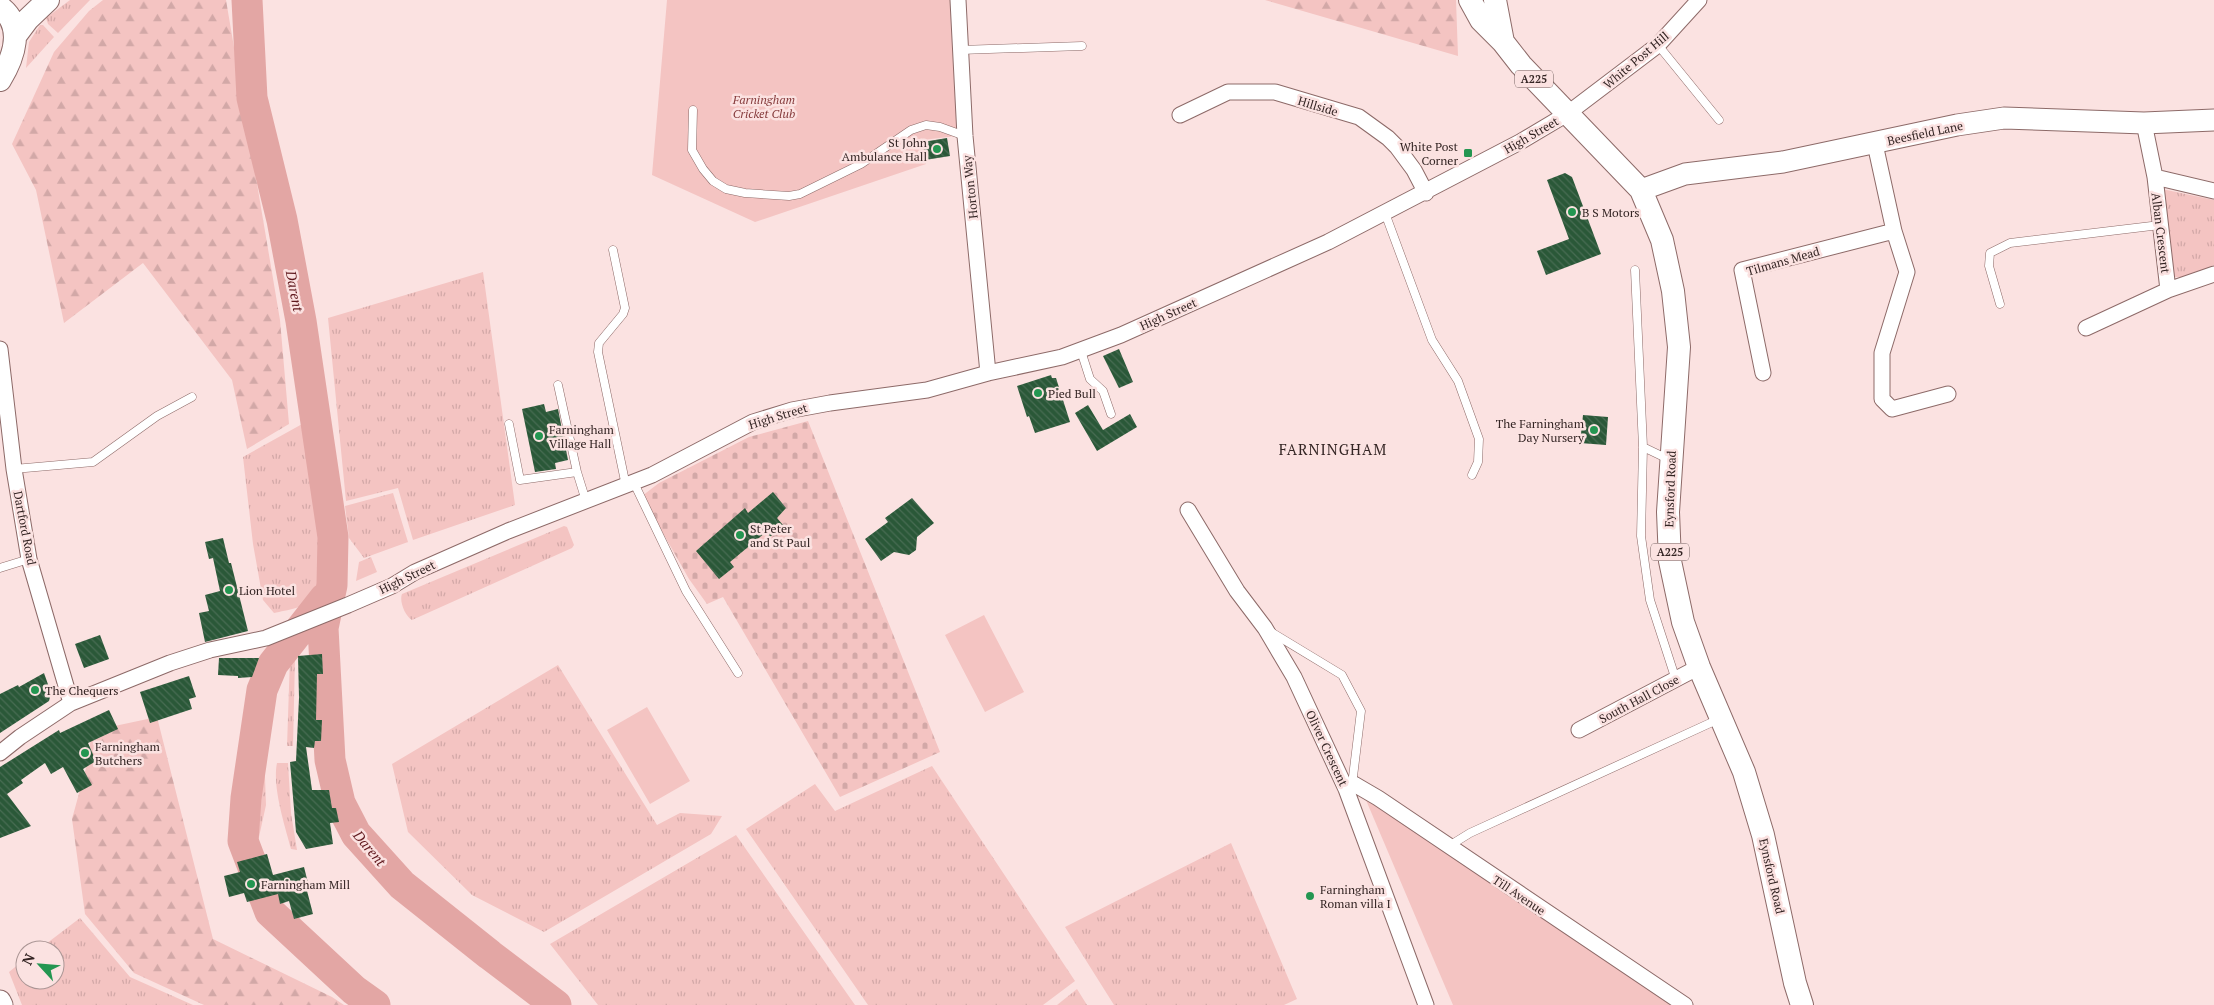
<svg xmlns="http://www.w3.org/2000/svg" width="2214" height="1005" viewBox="0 0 2214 1005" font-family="'PT Serif',serif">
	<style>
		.grass { fill: url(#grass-tufts) }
		.forest { fill: url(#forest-firs) }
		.cemetery { fill: url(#cemetery-stones) }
		.park { fill: #f4c4c2 }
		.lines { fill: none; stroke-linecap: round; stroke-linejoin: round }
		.river { stroke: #e3a6a4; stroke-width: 31 }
		.building { fill: url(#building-back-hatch) }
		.lane-casing { stroke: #8d6a68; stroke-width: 9 }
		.street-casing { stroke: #8d6a68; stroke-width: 17 }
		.secondary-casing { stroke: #8d6a68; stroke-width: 23 }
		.primary-casing { stroke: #8d6a68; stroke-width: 24 }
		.lane { stroke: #fff; stroke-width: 8 }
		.street { stroke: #fff; stroke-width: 15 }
		.secondary { stroke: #fff; stroke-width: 21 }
		.primary { stroke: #fff; stroke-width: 22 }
		.poi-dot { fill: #249651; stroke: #fbe2e1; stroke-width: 2 }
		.labels { text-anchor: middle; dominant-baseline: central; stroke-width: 5; stroke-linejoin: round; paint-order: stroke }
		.shield { fill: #fbe2e1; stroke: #705e5d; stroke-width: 1 }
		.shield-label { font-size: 11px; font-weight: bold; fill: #342524 }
		.street-label { font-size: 12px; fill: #342524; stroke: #fbe2e1 }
		.park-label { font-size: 12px; font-style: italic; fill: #863b3c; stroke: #fbe2e1 }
		.poi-label { font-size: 12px; fill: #342524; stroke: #fbe2e1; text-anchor: start }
		.water-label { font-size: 14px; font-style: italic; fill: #5f171c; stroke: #fbe2e1 }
		.quarter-label { font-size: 15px; letter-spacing: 1px; fill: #342524; stroke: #fbe2e1 }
	</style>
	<defs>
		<pattern id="grass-tufts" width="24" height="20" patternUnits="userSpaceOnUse" patternTransform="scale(1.25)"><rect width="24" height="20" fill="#f4c4c2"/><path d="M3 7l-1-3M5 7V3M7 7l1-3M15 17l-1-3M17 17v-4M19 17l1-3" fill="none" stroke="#d2a8a7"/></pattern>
		<pattern id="forest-firs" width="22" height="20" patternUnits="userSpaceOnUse" patternTransform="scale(1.25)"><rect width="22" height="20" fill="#f4c4c2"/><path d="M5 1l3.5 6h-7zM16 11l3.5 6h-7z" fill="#d2a8a7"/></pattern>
		<pattern id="cemetery-stones" width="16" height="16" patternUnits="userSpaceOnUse" patternTransform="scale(1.25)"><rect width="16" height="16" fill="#f4c4c2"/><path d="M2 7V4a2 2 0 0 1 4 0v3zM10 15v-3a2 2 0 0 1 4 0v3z" fill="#d2a8a7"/></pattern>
		<pattern id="building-back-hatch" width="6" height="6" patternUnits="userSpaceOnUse" patternTransform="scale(1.25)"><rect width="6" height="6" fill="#2a5838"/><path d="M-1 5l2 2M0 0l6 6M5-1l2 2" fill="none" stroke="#486c53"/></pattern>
	</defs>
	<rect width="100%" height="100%" fill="#fbe2e1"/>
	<path class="grass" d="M70 0H90L58 33 48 24 46 18Z
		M40 25H43L54 37 26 68 29 42Z
		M2162 189 2214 200V265L2187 277H2172Z
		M483 272 515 505 413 540 398 488 346 501 328 318Z
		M304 423C310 458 336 568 315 596 306 608 287 610 274 613L263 600 253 544 243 457Z
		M393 493 408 542 364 558 349 538 345 506Z
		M564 526 567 527 574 545 572 548 412 620C405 616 399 601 402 594Z
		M371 557 377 572 356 581 359 562Z
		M290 658H295L293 746H287Z
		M558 665 657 825 680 813 722 816 711 834 544 932 472 895 408 832 392 764Z
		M270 671 272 672V692L267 695 263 717 267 721 265 743 253 742 262 692Z
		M252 749H264L266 805 257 846 253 847 256 824Z
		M277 763H288L291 813 297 850 291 849C285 826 272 787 277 763Z
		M932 766 1075 981 1043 1005H868L746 829 815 784 835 811Z
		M736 835 855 1005H598L550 944Z
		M1231 843 1297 999 1284 1005H1114L1065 927Z
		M80 918 130 977 193 1005H22L9 972 25 959V980H55V950H38Z
		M1077 989 1087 1005H1057Z"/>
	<path class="forest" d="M103 0H226L280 320 289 424 247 449 232 380 143 263 64 323 36 190 12 144 54 52 89 11Z
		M1265 0H1456L1458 56Z
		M157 717 213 939 332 997 344 1005H204L134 973 85 914 72 819 89 757 91 731Z"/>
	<path class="cemetery" d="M808 421 940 752 840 797 723 597 707 604 689 579 642 496 659 483 749 437Z"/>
	<path class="park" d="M667 0H956L964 135 923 140 926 164 755 222 652 175Z
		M984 615 1024 692 985 712 945 635Z
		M647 707 690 781 650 804 607 730Z
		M1363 793 1681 1005H1453Z"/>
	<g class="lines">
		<path class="river" d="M247 0 252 98 282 220 301 321 333 537 332 585 323 628 330 760 340 803 356 834 402 885 490 955 556 1005
			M324 599 273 664 262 690 246 798 243 841 270 912 354 990 375 1005"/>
	</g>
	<path class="building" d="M947 138 950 156 925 160 923 142Z
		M1565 173 1572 177 1601 254 1546 275 1537 251 1569 239 1547 180Z
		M1119 349 1133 382 1119 388 1103 356Z
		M1051 375 1052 378H1056L1070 422 1035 433 1029 416 1027 417 1017 386Z
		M544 404 546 412 558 409 568 460 555 463 556 469 535 472 522 409Z
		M1088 405 1103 430 1130 414 1137 427 1097 451 1075 413Z
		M1583 415 1608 417 1606 445 1580 443Z
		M773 492 786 508 777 518 783 525 770 537 766 532 730 562 734 567 719 579 696 551 745 508 748 513Z
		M912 498 934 523 917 537 916 550 909 555 894 552 881 561 865 539 888 522 885 518Z
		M223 538 229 563H231L248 631 205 642 199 613 209 611 205 595 220 591 213 558 209 559 205 542Z
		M100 635 109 659 84 668 75 644Z
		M322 654 323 674H317L316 720H322L321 741H315L314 748 306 747 312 790H329L332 808H336L339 822 330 823 333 844 306 849 296 832 290 762 296 761 299 698 298 656Z
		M219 658H259L252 677 238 678V676L218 675Z
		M44 673 51 693 49 701 0 733V694L18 685 19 687Z
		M189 676 196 697 189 699 192 709 150 723 140 692Z
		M109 710 118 729 88 743 96 761 83 769 92 785 77 793 63 767 51 774 45 763 21 780 23 783 7 794 31 826 0 838V767L59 730 60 733Z
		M267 854 273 875 304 867 309 887H306L313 914 294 919 289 901 280 904 278 894 247 902 244 893 229 897 224 876 240 872 237 862Z"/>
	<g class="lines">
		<g class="lane-casing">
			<path id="lane" d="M1658 45 1719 120
				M960 50 1082 46
				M693 110 692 150 703 169 713 181 726 189 745 193 789 196 800 194 861 164 911 130 926 125 940 127 965 136
				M1385 213 1432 340 1458 381 1479 439 1478 462 1472 475
				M613 250 625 308 623 314 599 343 598 352 626 486
				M1635 270 1643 447 1641 536 1650 600 1676 680
				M2000 304 1989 266 1990 253 2010 243 2160 225
				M1081 351 1090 379 1103 391 1111 414
				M558 385 577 472
				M509 424 520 480 577 472 586 501
				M1643 447 1668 459
				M14 469 93 462 157 416 192 397
				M634 483 686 591 738 673
				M0 568 29 559
				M1271 632 1342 675 1361 711 1352 785
				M1449 846 1470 833 1719 719"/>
		</g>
		<g class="street-casing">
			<path id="street" d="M958 0 965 136 988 373
				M1180 115 1228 92H1275L1359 117 1388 138 1397 147 1414 170 1426 193
				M1875 144 1894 231 1907 272 1882 353V399L1892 409 1948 394
				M2155 177 2214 191
				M2168 290 2214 274
				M2086 328 2168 290 2155 177 2144 123
				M0 349 14 469 29 559 71 703
				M1763 373 1742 270 1894 231
				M1188 510 1237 591 1265 628 1294 677 1346 789 1426 1005
				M1579 730 1699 667
				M0 753 20 737 71 703 170 663 210 650 266 638 348 605 392 586 415 572 508 531 652 475 753 422 792 410 830 403 927 390 988 373 1062 357 1121 335 1328 242 1520 142 1567 114 1658 45 1699 0
				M1354 784 1378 798 1685 1005"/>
		</g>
		<g class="secondary-casing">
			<path id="secondary" d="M1641 190 1685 174 1783 162 1957 125 2004 118 2144 123 2214 120
				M0 1001 2 1005"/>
		</g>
		<g class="primary-casing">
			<path id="primary" d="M1470 0 1481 20 1503 42 1521 65 1641 190 1662 240 1673 291 1679 347 1668 512 1670 561 1683 622 1699 667 1744 772 1763 835 1795 983 1802 1005
				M1495 0 1503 42
				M0 7C25 26 14 57 0 80
				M16 35 28 19 48 0"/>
		</g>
		<use href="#lane" class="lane"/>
		<use href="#street" class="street"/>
		<use href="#secondary" class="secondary"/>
		<use href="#primary" class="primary"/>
	</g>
	<g class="poi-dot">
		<circle cx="937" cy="149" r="5"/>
		<rect x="1463" y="148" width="10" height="10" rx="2.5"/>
		<circle cx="1572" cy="212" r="5"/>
		<circle cx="1038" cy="393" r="5"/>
		<circle cx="1594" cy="430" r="5"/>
		<circle cx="539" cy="436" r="5"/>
		<circle cx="740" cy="535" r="5"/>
		<circle cx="229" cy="590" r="5"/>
		<circle cx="35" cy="690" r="5"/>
		<circle cx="85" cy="753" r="5"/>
		<circle cx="251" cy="884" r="5"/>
		<circle cx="1310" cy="896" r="5"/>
	</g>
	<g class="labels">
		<g class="shield">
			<rect x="1515" y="70.5" width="38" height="17" rx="4"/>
			<rect x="1651" y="543.5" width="38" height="17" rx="4"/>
		</g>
		<g class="shield-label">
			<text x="1534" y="79">A225</text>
			<text x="1670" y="552">A225</text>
		</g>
		<g class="street-label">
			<text transform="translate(1636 60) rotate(-40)">White Post Hill</text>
			<text transform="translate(1318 106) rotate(17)">Hillside</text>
			<text transform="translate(1925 133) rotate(-12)">Beesfield Lane</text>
			<text transform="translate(1531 135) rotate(-30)">High Street</text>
			<text transform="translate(970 187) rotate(-96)">Horton Way</text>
			<text transform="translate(2161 233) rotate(83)">Alban Crescent</text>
			<text transform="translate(1783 261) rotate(-16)">Tilmans Mead</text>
			<text transform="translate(1168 314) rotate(-24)">High Street</text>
			<text transform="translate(778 416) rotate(-17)">High Street</text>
			<text transform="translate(1670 489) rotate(-88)">Eynsford Road</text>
			<text transform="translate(25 528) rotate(79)">Dartford Road</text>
			<text transform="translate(407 577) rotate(-26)">High Street</text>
			<text transform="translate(1639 699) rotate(-28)">South Hall Close</text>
			<text transform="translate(1327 748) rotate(65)">Oliver Crescent</text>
			<text transform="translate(1772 876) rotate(77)">Eynsford Road</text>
			<text transform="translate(1519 895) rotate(34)">Till Avenue</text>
		</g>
		<g class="park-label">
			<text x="764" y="99">Farningham<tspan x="764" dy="14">Cricket Club</tspan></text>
		</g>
		<g class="poi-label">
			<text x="927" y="142" text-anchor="end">St John<tspan x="927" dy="14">Ambulance Hall</tspan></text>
			<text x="1458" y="146" text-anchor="end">White Post<tspan x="1458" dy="14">Corner</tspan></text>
			<text x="1582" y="212">B S Motors</text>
			<text x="1048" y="393">Pied Bull</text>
			<text x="1584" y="423" text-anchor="end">The Farningham<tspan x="1584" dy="14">Day Nursery</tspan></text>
			<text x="549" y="429">Farningham<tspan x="549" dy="14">Village Hall</tspan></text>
			<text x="750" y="528">St Peter<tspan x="750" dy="14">and St Paul</tspan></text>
			<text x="239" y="590">Lion Hotel</text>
			<text x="45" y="690">The Chequers</text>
			<text x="95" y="746">Farningham<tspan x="95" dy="14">Butchers</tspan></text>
			<text x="261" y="884">Farningham Mill</text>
			<text x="1320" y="889">Farningham<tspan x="1320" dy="14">Roman villa I</tspan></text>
		</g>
		<g class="water-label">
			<text transform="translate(295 291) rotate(79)">Darent</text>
			<text transform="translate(370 848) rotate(50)">Darent</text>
		</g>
		<g class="quarter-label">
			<text x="1333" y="449">FARNINGHAM</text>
		</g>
	</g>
	<g transform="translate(40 965) rotate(296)"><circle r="24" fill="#fbe2e1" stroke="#ab9695"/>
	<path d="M0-4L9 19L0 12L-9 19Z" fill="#249651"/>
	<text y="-8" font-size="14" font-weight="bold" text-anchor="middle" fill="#342524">N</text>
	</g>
</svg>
